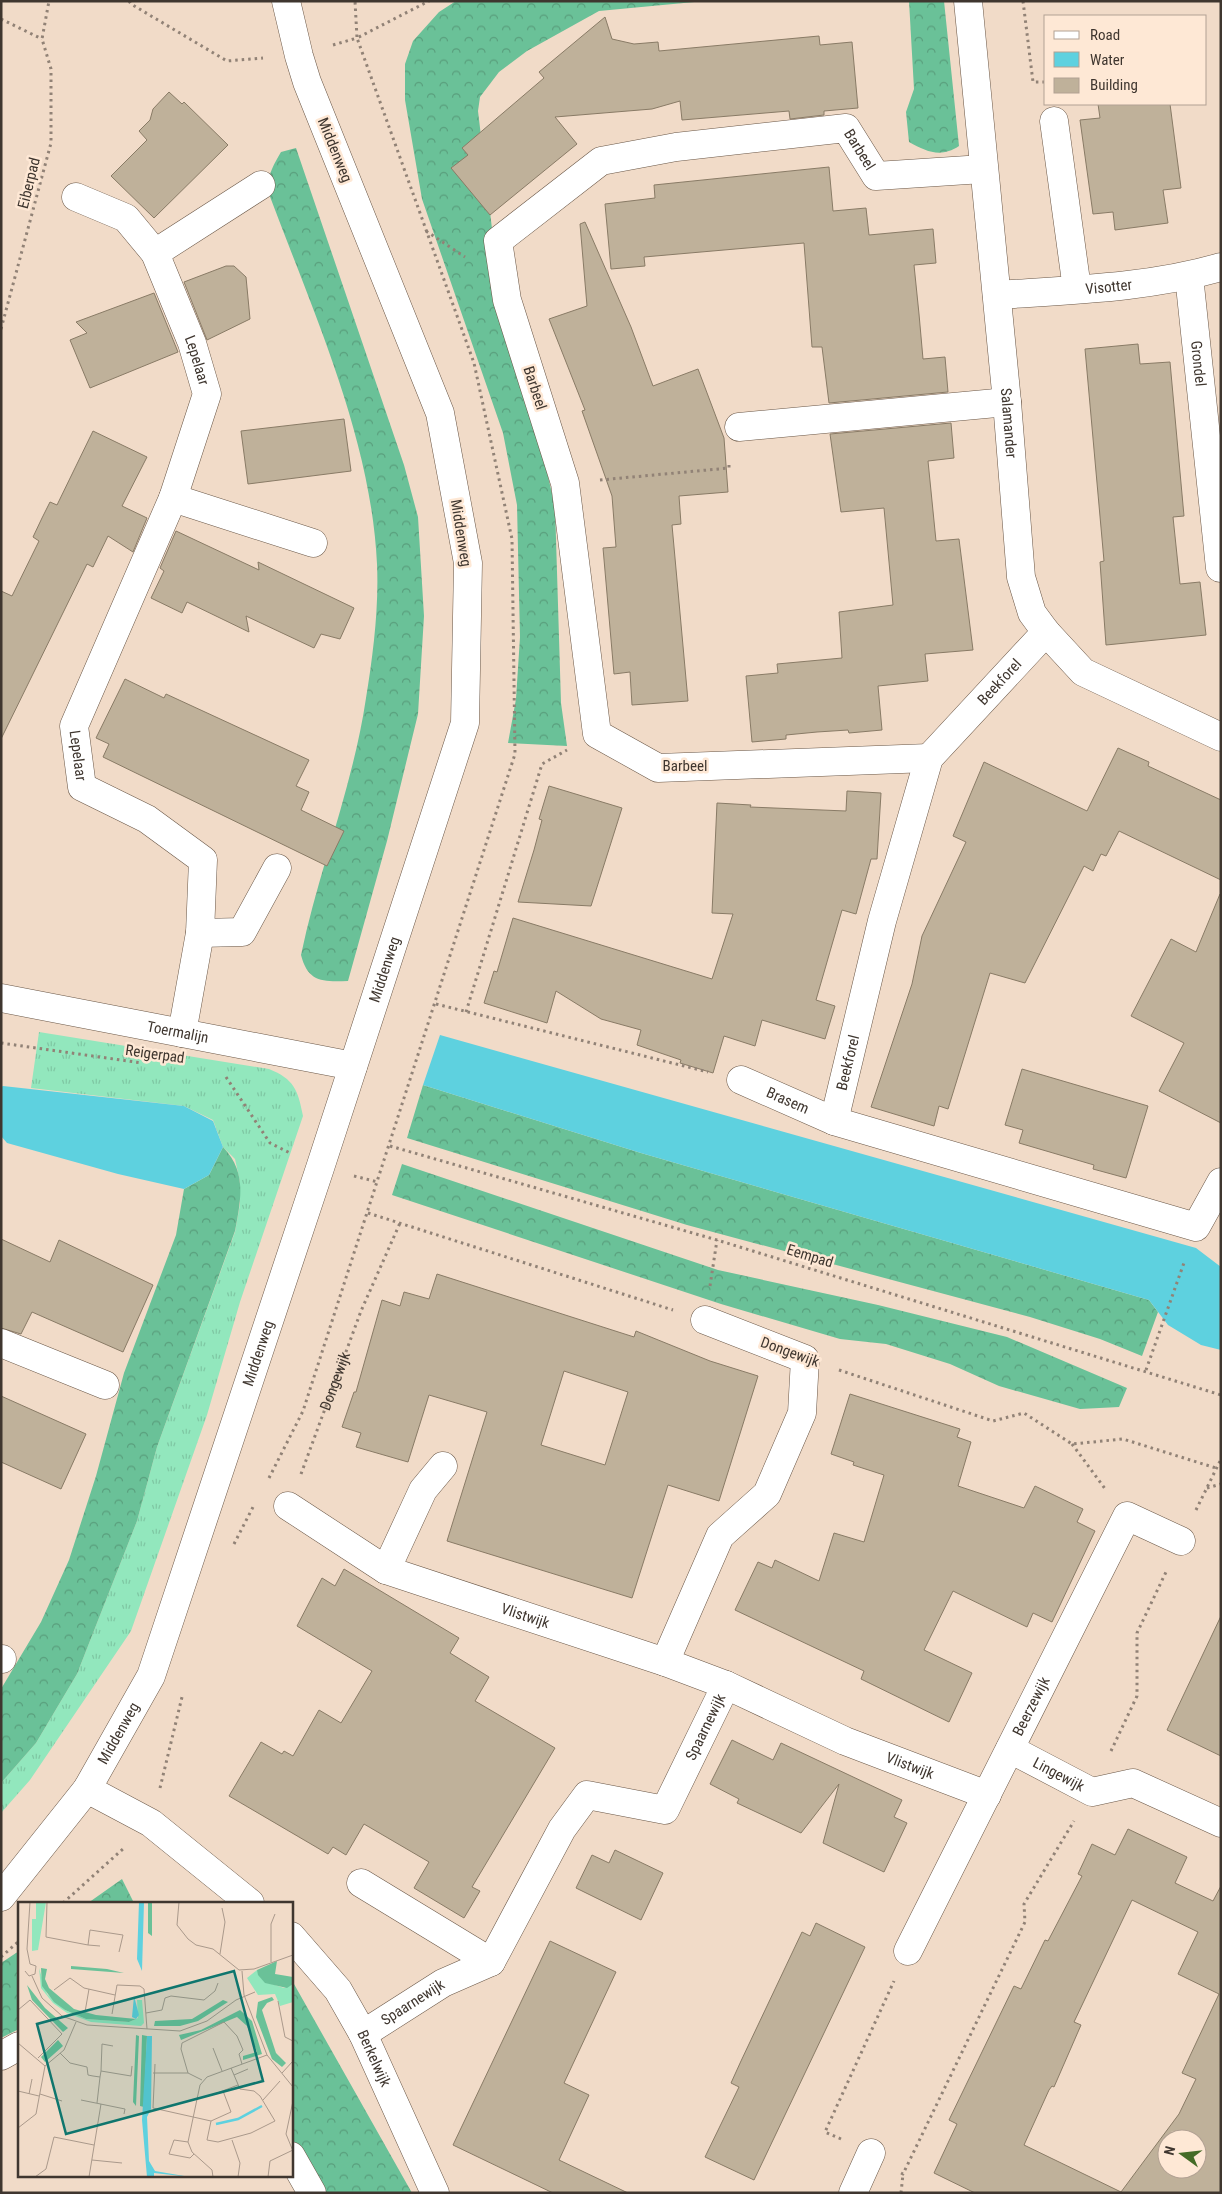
<svg xmlns="http://www.w3.org/2000/svg" width="1222" height="2194" viewBox="0 0 1222 2194" font-family="'Roboto Condensed',sans-serif">
	<style>
		.grass { fill: url(#grass-tufts) }
		.forest { fill: url(#forest-crowns) }
		.water { fill: #5ed1df }
		.building { fill: #bfb19a; stroke: #897b66; fill-rule: evenodd }
		.lines { fill: none; stroke-linecap: round; stroke-linejoin: round }
		.minor-casing { stroke: #6a5747; stroke-width: 29 }
		.tertiary-casing { stroke: #6a5747; stroke-width: 29 }
		.path { stroke: #918276; stroke-width: 3; stroke-dasharray: 2.5 4; stroke-linecap: butt }
		.minor { stroke: #fff; stroke-width: 28 }
		.tertiary { stroke: #fff; stroke-width: 28 }
		.labels { text-anchor: middle; dominant-baseline: central; stroke-width: 5; stroke-linejoin: round; paint-order: stroke }
		.street-label { font-size: 15px; fill: #3f362f; stroke: #fee8d5 }
		.inset-river { fill: none; stroke: #5ed1df; stroke-width: 2.5 }
		.inset-road { fill: none; stroke: #aa998b; stroke-width: 1 }
		.view { fill: #0f766e; fill-opacity: 0.15; stroke: #0f766e; stroke-width: 2.5 }
		.inset-edge { fill: none; stroke: #3f362f; stroke-width: 2.5 }
	</style>
	<defs>
		<pattern id="grass-tufts" width="24" height="20" patternUnits="userSpaceOnUse" patternTransform="scale(1.25)"><rect width="24" height="20" fill="#92e7bd"/><path d="M3 7l-1-3M5 7V3M7 7l1-3M15 17l-1-3M17 17v-4M19 17l1-3" fill="none" stroke="#7fc7a3"/></pattern>
		<pattern id="forest-crowns" width="20" height="18" patternUnits="userSpaceOnUse" patternTransform="scale(1.25)"><rect width="20" height="18" fill="#6ac198"/><path d="M2 6a3 3 0 1 1 6 0M12 15a3 3 0 1 1 6 0" fill="none" stroke="#599e7c"/></pattern>
	</defs>
	<rect width="100%" height="100%" fill="#f1dbc8"/>
	<path class="grass" d="M39 1032 269 1069C294 1079 298 1090 303 1116L240 1302 207 1415 131 1631 30 1780 1 1813V1783L36 1743 77 1674 137 1521 157 1447 235 1232 240 1204V1182L235 1159 223 1147 213 1120 184 1106 31 1088Z"/>
	<path class="forest" d="M456 1H705L599 11 527 51 499 72 480 97 478 111 495 254 555 506 561 703 567 746 508 743 516 699 520 637 517 505 503 433 422 199 405 100V64L413 41 439 12Z
		M909 1H944L959 146C941 158 927 152 909 142L906 112 914 89Z
		M296 148 404 465 418 517 424 616 418 714 387 841 348 981C322 982 308 982 301 955 319 869 353 786 366 698 373 655 379 608 377 564 371 437 313 312 269 194 266 177 273 166 281 152Z
		M423 1085 641 1153 1149 1300 1158 1312 1142 1356 1100 1339 1030 1317 687 1225 407 1138Z
		M223 1147C247 1172 241 1199 235 1231L157 1447 137 1521 77 1674 36 1743 1 1783V1689L41 1622 69 1560 96 1476 124 1373 176 1235 184 1189 209 1175Z
		M402 1164 718 1270 878 1305 1007 1337 1127 1388 1119 1407 1080 1409 999 1386 950 1364 886 1344 840 1339 721 1304 392 1195Z
		M122 1879 134 1903H88Z
		M19 1951V2029L1 2038V1963Z
		M294 1984 412 2193H320L291 2143V1985Z"/>
	<path class="water" d="M440 1035 1196 1248 1221 1267V1350L1201 1345 1168 1325 1149 1300 641 1153 423 1085Z
		M3 1086 184 1106 213 1121 223 1147 209 1175 184 1189 118 1174 7 1143 1 1136V1087Z"/>
	<path class="building" d="M605 17 612 39 634 44 658 42 659 51 819 36 820 45 852 42 858 108 824 111V115L790 119 789 111 682 120 680 101 652 109 555 117 577 144 490 215 451 168 468 155 462 148 544 78 539 72Z
		M169 92 182 104 184 102 228 145 154 218 111 176 147 140 139 131 150 120 153 109Z
		M1098 104H1170L1181 188 1163 190 1168 223 1115 230 1113 212 1093 214 1080 120 1100 118Z
		M829 167 833 211 866 208 869 235 933 229 936 263 914 265 919 314 923 359 945 357 948 392 829 403 822 347H812L804 243 644 257 645 266 611 269 605 204 655 198 654 185Z
		M585 222 631 327 653 386 698 369 724 438 728 492 679 496 681 524 672 525 688 701 632 705 630 672 614 674 603 548 616 547 612 496 582 411 585 410 549 319 587 306 580 224Z
		M226 266H234L246 277 250 319 207 340 184 282Z
		M154 293 178 352 90 388 70 340 87 333 76 322Z
		M1138 344 1140 364 1170 362 1184 516 1173 517 1180 584 1200 582 1206 635 1106 645 1100 562 1104 561 1085 349Z
		M344 419 351 471 248 484 241 431Z
		M951 423 954 458 928 461 936 541 959 539 973 650 925 654 928 681 878 686 882 730 849 733 848 730 817 732 786 735V739L752 742 746 676 778 673 777 664 842 658 839 612 893 605 884 508 841 512 830 434Z
		M93 431 147 457 122 506 147 518 133 552 108 536 93 567 87 564 1 739V591L12 596 39 541 33 537 42 518 50 502 57 505Z
		M176 531 259 570 258 562 354 608 340 639 321 634 314 648 246 616 249 632 187 602 182 613 151 598 164 571 160 568Z
		M125 679 164 698 166 694 309 760 296 786 309 792 301 810 344 831 327 866 103 757 109 744 96 738Z
		M1118 748 1149 762 1148 766 1221 800V880L1119 831 1106 856 1101 854 1093 871 1084 866 1025 983 990 973 948 1109 939 1106 934 1126 871 1107 912 984 922 936 966 842 953 836 984 762 1087 811Z
		M549 786 622 808 591 906 518 902 534 850 542 820 539 819Z
		M847 791 881 793 877 859H871L856 914 842 910 816 1000 835 1006 825 1039 762 1020 755 1046 724 1036 713 1073 680 1063 681 1060 637 1045 641 1030 601 1019 556 991 547 1023 484 1003 494 971 497 972 513 918 712 979 733 914 712 913 717 803 751 805 750 807 846 811Z
		M1220 894H1221V1123L1159 1091 1184 1043 1131 1016 1171 939 1196 952Z
		M1022 1069 1148 1106 1126 1178 1093 1169 1094 1165 1019 1143 1023 1130 1005 1125Z
		M1 1239 50 1262 59 1240 153 1285 123 1352 32 1312 21 1334 1 1328Z
		M437 1274 634 1337 636 1331 710 1361 758 1376 719 1501 668 1485 632 1598 447 1541 487 1412 429 1395 408 1462 356 1447 361 1433 342 1427 354 1392H356L382 1300 400 1306 404 1292 429 1299ZM564 1371 628 1392 605 1465 541 1445Z
		M850 1394 960 1429 957 1437 971 1442 958 1486 1024 1508 1035 1486 1083 1509 1077 1522 1095 1531 1052 1622 1033 1613 1027 1627 953 1591 924 1650 972 1673 949 1722 861 1679 864 1671 735 1610 758 1562 772 1568 775 1560 819 1581 834 1533 864 1542 884 1475 853 1465 854 1462 831 1454Z
		M1 1396 86 1434 61 1489 1 1462Z
		M344 1569 459 1638 450 1653 489 1677 475 1701 555 1748 472 1887 480 1891 464 1918 414 1888 429 1862 364 1824 346 1855 333 1847 328 1854 229 1796 261 1742 282 1754 284 1751 293 1756 319 1710 341 1723 372 1671 297 1626 322 1578 335 1586Z
		M1221 1616V1756L1167 1730Z
		M732 1740 773 1760 781 1743 902 1800 894 1817 907 1823 884 1872 823 1843 839 1784 801 1833 737 1803 739 1799 710 1784Z
		M1128 1829 1187 1857 1175 1883 1213 1901 1221 1886V2193H975L934 2173 957 2124 949 2120 1014 1986 1021 1989 1045 1940 1048 1941 1082 1876 1078 1874 1092 1844 1115 1855ZM1132 1900 1198 1932 1178 1974 1219 1994 1182 2073 1196 2079 1179 2114 1121 2192 1024 2145 1049 2090 1052 2086 1054 2087 1081 2025 1074 2022ZM1167 2139H1197V2169H1167Z
		M615 1850 663 1873 641 1920 576 1888 592 1855 609 1863Z
		M816 1923 865 1947 754 2180 705 2157 739 2087 731 2083 741 2061 802 1932 810 1936Z
		M550 1941 616 1972 564 2083 589 2095 559 2160 628 2193H553L453 2145Z"/>
	<g class="lines">
		<g class="minor-casing">
			<g id="minor">
				<path id="s2" d="M968 1 1007 402 1021 577 1032 613 1046 632 1083 672 1221 737"/>
				<path d="M1054 121 1077 289"/>
				<path id="s3" d="M76 197 126 218 155 253 192 343 207 394 173 498 74 726 82 787 147 819 203 860 200 933 182 1033"/>
				<path d="M155 253 261 185"/>
				<path id="s4" d="M1189 276 1220 568"/>
				<path id="s5" d="M997 295C1071 290 1149 288 1221 267"/>
				<path d="M739 427 1007 402"/>
				<path d="M173 498 313 543"/>
				<path id="s6" d="M929 758 658 768 597 734 565 483 507 300 498 241 601 161 676 147 846 128 876 176 983 169"/>
				<path d="M200 933 242 932 277 868"/>
				<path id="s7" d="M1 998 353 1066"/>
				<path id="s8" d="M741 1080 834 1121 1196 1227 1221 1182"/>
				<path id="s9" d="M834 1121 882 921 929 758 1046 632"/>
				<path d="M1 1343 105 1385"/>
				<path id="s10" d="M443 1466 423 1490 386 1570 665 1662"/>
				<path d="M288 1506 386 1570"/>
				<path d="M1 1659H2"/>
				<path id="s11" d="M726 1685 845 1741 987 1795"/>
				<path id="s12" d="M1010 1749 1092 1792 1133 1783 1221 1823"/>
				<path d="M87 1789 151 1823 250 1903"/>
				<path d="M361 1883 491 1962"/>
				<path id="s13" d="M291 1936 338 1990 363 2034 435 2193"/>
				<path id="s14" d="M908 1951 1127 1516 1181 1541"/>
				<path id="s15" d="M363 2034 443 1983 491 1962 562 1829 587 1795 665 1810 726 1685 665 1662 720 1536 767 1494 802 1413 805 1359 705 1320"/>
				<path d="M1 2056 19 2046"/>
				<path d="M291 2156 312 2193"/>
				<path d="M853 2193 871 2153"/>
			</g>
		</g>
		<g class="tertiary-casing">
			<g id="tertiary">
				<path id="s16" d="M1 1897 87 1789 151 1676 320 1168 465 723 468 563 440 413 307 82 299 56 286 1"/>
			</g>
		</g>
		<g class="path">
			<path d="M129 1 131 4 227 61 263 58"/>
			<path d="M1023 1 1033 82H1046"/>
			<path d="M1 19 42 39"/>
			<path d="M333 45 357 38 355 1"/>
			<path d="M426 231 465 257"/>
			<path d="M1 329 51 143V69L42 39 49 1"/>
			<path d="M600 480 729 468V461"/>
			<path d="M436 1004 708 1072"/>
			<path d="M466 1012 542 764 567 750"/>
			<path d="M1 1043 142 1063"/>
			<path d="M226 1077 270 1143 290 1153"/>
			<path d="M390 1146 717 1240 1221 1395"/>
			<path d="M354 1176 378 1182"/>
			<path d="M368 1213 673 1310"/>
			<path d="M710 1286 717 1240"/>
			<path d="M839 1370 993 1421 1024 1413 1072 1444 1123 1439 1216 1468"/>
			<path d="M1146 1370 1185 1260"/>
			<path d="M1072 1444 1106 1490"/>
			<path id="s1" d="M301 1474 361 1311 400 1223"/>
			<path d="M269 1478 303 1411 515 754 512 539 474 363 357 38 429 1"/>
			<path d="M1207 1488 1221 1484"/>
			<path d="M1196 1510 1221 1459"/>
			<path d="M234 1544 253 1507"/>
			<path d="M1111 1751 1137 1696V1633L1166 1572"/>
			<path d="M160 1788 182 1697"/>
			<path d="M63 1903 124 1848"/>
			<path d="M1 1957 19 1941"/>
			<path d="M841 2139 825 2132 894 1981"/>
			<path d="M901 2173 903 2174 1025 1922 1024 1904 1074 1821"/>
			<path d="M901 2193 903 2174"/>
		</g>
		<use href="#minor" class="minor"/>
		<use href="#tertiary" class="tertiary"/>
	</g>
	<g class="labels">
		<g class="street-label">
			<text transform="translate(335 150) rotate(68)">Middenweg</text>
			<text stroke="none"><textPath href="#s6" startOffset="1249">Barbeel</textPath></text>
			<text transform="translate(29 183) rotate(-76)">Eiberpad</text>
			<text stroke="none"><textPath href="#s5" startOffset="112">Visotter</textPath></text>
			<text stroke="none"><textPath href="#s3" startOffset="215">Lepelaar</textPath></text>
			<text stroke="none"><textPath href="#s4" startOffset="88">Grondel</textPath></text>
			<text transform="translate(535 388) rotate(72)">Barbeel</text>
			<text stroke="none"><textPath href="#s2" startOffset="424">Salamander</textPath></text>
			<text transform="translate(461 533) rotate(81)">Middenweg</text>
			<text stroke="none"><textPath href="#s9" startOffset="479">Beekforel</textPath></text>
			<text stroke="none"><textPath href="#s3" startOffset="638">Lepelaar</textPath></text>
			<text x="685" y="766">Barbeel</text>
			<text stroke="none"><textPath href="#s16" startOffset="1012">Middenweg</textPath></text>
			<text stroke="none"><textPath href="#s7" startOffset="180">Toermalijn</textPath></text>
			<text transform="translate(155 1054) rotate(8)">Reigerpad</text>
			<text stroke="none"><textPath href="#s9" startOffset="60">Beekforel</textPath></text>
			<text stroke="none"><textPath href="#s8" startOffset="51">Brasem</textPath></text>
			<text transform="translate(810 1256) rotate(17)">Eempad</text>
			<text transform="translate(790 1352) rotate(20)">Dongewijk</text>
			<text stroke="none"><textPath href="#s16" startOffset="608">Middenweg</textPath></text>
			<text stroke="none"><textPath href="#s1" startOffset="99">Dongewijk</textPath></text>
			<text stroke="none"><textPath href="#s10" startOffset="266">Vlistwijk</textPath></text>
			<text stroke="none"><textPath href="#s14" startOffset="274">Beerzewijk</textPath></text>
			<text stroke="none"><textPath href="#s15" startOffset="512">Spaarnewijk</textPath></text>
			<text stroke="none"><textPath href="#s16" startOffset="202">Middenweg</textPath></text>
			<text stroke="none"><textPath href="#s11" startOffset="201">Vlistwijk</textPath></text>
			<text stroke="none"><textPath href="#s12" startOffset="55">Lingewijk</textPath></text>
			<text stroke="none"><textPath href="#s15" startOffset="59">Spaarnewijk</textPath></text>
			<text stroke="none"><textPath href="#s13" startOffset="149">Berkelwijk</textPath></text>
		</g>
	</g>
	<g transform="translate(18 1902)">
		<rect width="275" height="275" fill="#f1dbc8"/>
		<path d="M18 0H28L20 48 14 49V17H18ZM21 66 29 92 47 108 68 117 111 120 120 116 119 98H124L126 121 123 124 73 120 49 111 35 101 23 86ZM239 68 254 82 266 86 275 82V100L262 104 257 92 240 93 229 76Z" fill="#92e7bd"/>
		<path d="M130 0H134V34L130 31ZM259 59 257 72 275 75V82L269 86 247 81 240 73 239 68ZM53 64 89 67 106 71 53 67ZM23 66 29 67 27 77 31 86 56 107 78 113 118 117 111 120 68 117 47 108 36 100 24 84ZM9 83 27 106 50 126 45 130 14 98ZM254 95 256 98 249 101 244 108 258 151 268 161 264 165 254 157 238 115 240 100ZM205 98 210 100 180 119 162 124H136L137 119 174 117ZM222 108 234 119 244 152 225 158V154L239 150 229 124 219 115 163 138 161 133 183 128ZM118 133 121 134 118 204 115 200ZM124 133 129 134 126 205 122 204ZM40 138 45 144 27 160 23 155Z" fill="#6ac198"/>
		<path d="M121 0H126L124 69 119 57ZM116 94 121 113 118 117 114 115ZM129 134H134L133 207 129 215 131 259 137 269 172 275 136 271V275H129L124 218Z" fill="#5ed1df"/>
		<path class="inset-river" d="M198 222 220 217 244 204"/>
		<path class="inset-road" d="M12 0 9 47 12 62M29 0 28 35 70 43M161 0 159 23 170 37 178 43 195 47 221 68 236 67 275 53M82 44 70 43 72 28 105 33 101 50M202 52 207 20 204 6M253 60V22L257 12M7 69 11 74 17 72 18 64 12 62M224 69 226 93 249 153 275 185M14 74 24 96 44 114 69 123 162 129 189 119 218 98 237 90M36 88 52 76 66 86 97 93M260 99 267 135 275 139M0 108 12 98 44 132 20 156M67 110 71 87M128 111 144 108 147 96 153 94 186 98 197 89 200 81M94 112 99 83 122 84 126 87 129 127M0 141 27 164M195 146 204 169M42 151 52 161 69 165 70 173 75 174 82 175 83 169 113 174 114 164M137 162 135 206 193 219 213 210 205 189M83 169 84 142 95 144M135 171H170L184 178M170 171 163 147 164 141 206 120 219 134 225 148 221 152 224 162M264 171 275 159M216 173 230 167M0 189 21 194M11 192 14 177M22 192 44 199M194 193 220 183M63 198 107 207 106 212M245 198 262 179M275 199 268 232 275 249M79 201 82 175M193 219 189 238 200 240 233 231 257 219 242 194 236 189 222 187 213 166M0 226 18 212 27 164 46 148 58 120M214 238 222 261 220 275M170 240 156 238 151 252 172 256 176 252M74 258 104 261M17 275 28 267 36 235 76 243M71 275 83 202M195 275 194 268 174 250 170 240 182 183 189 175 249 153M250 275 252 259 275 248"/>
		<path class="view" d="M216 69 245 179 48 232 19 122Z"/>
		<rect width="275" height="275" class="inset-edge"/>
	</g>
	<rect width="1222" height="2194" fill="none" stroke="#3f362f" stroke-width="5"/>
	<rect x="1044" y="15" width="162" height="90" fill="#fee8d5" stroke="#b2a193"/>
	<rect x="1054" y="31" width="25" height="8" fill="#ffffff" stroke="#b2a193"/>
	<text x="1090" y="40" font-size="15" fill="#3f362f">Road</text>
	<rect x="1054" y="52" width="25" height="15" fill="#5ed1df" stroke="#b2a193"/>
	<text x="1090" y="65" font-size="15" fill="#3f362f">Water</text>
	<rect x="1054" y="78" width="25" height="15" fill="#bfb19a" stroke="#b2a193"/>
	<text x="1090" y="90" font-size="15" fill="#3f362f">Building</text>
	<g transform="translate(1182 2154) rotate(285)"><circle r="24" fill="#fee8d5" stroke="#b2a193"/>
	<path d="M0-4L9 19L0 12L-9 19Z" fill="#446b26"/>
	<text y="-8" font-size="14" font-weight="bold" text-anchor="middle" fill="#3f362f">N</text>
	</g>
</svg>
